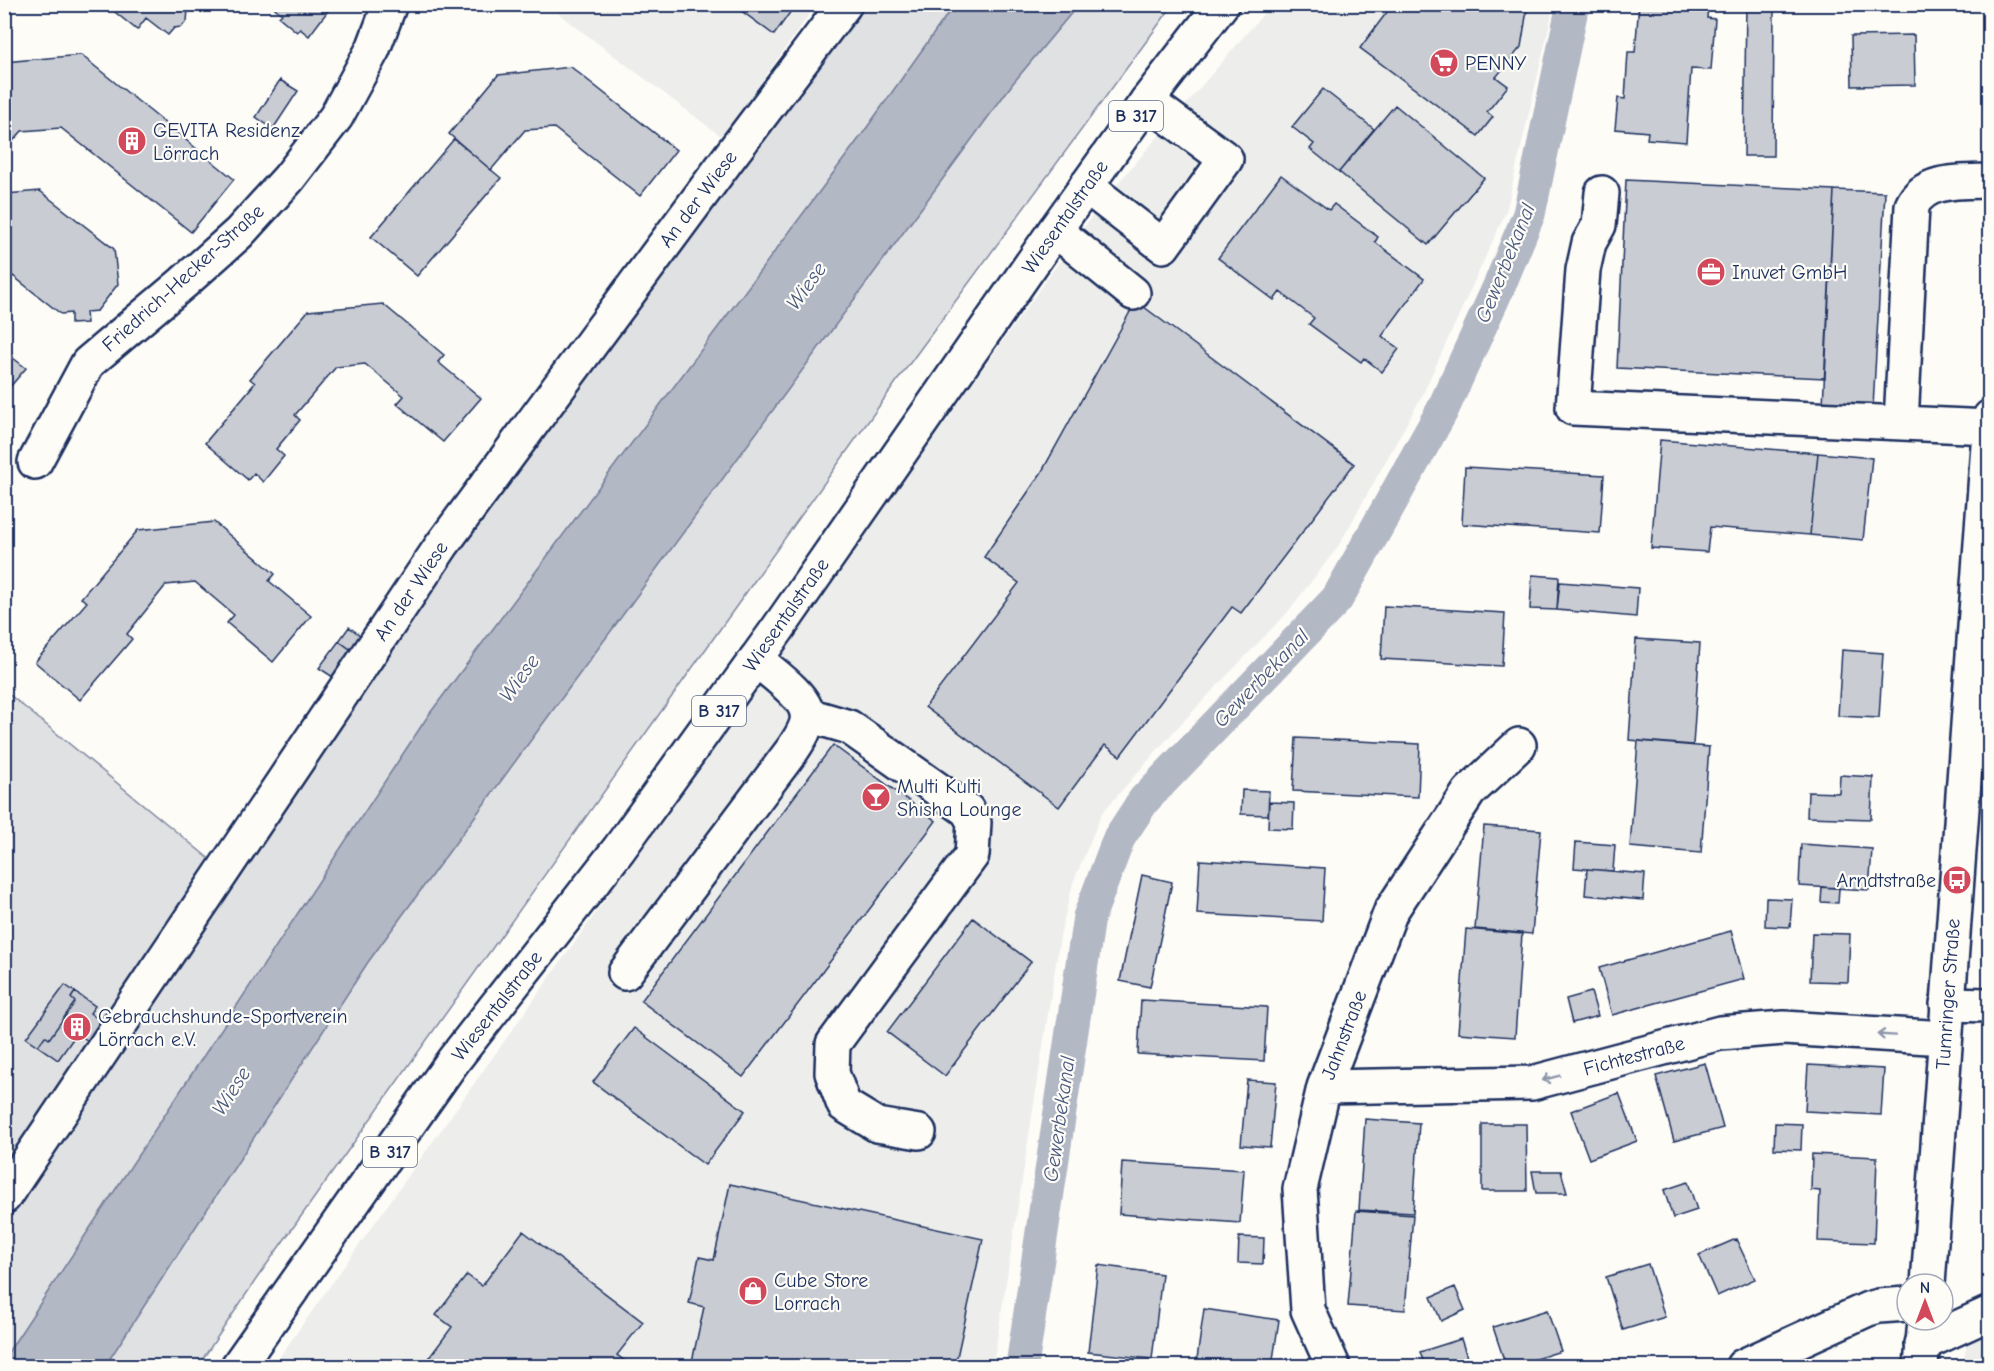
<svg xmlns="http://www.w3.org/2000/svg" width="1994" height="1371" viewBox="0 0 1994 1371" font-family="'Comic Neue',sans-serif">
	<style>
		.built { fill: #edeeec }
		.green { fill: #e0e1e3; stroke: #7e88a0; stroke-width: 1.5 }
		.water { fill: #b3b8c5; stroke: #76819c; stroke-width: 1.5 }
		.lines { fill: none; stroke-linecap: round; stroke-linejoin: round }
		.canal { stroke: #b3b8c5; stroke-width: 33 }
		.building { fill: #c9ccd3; stroke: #1b2f5e; stroke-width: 1.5 }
		.minor-casing { stroke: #1b2f5e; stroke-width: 38 }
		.major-casing { stroke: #1b2f5e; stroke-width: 38 }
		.minor { stroke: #fdfcf7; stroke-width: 33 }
		.major { stroke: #fdfcf7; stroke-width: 33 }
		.oneway { stroke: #8c96aa }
		.labels { text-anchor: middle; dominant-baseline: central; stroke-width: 4.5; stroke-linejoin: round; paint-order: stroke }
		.shield { fill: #fdfcf7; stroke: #5f6c8c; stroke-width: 1.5 }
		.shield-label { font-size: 18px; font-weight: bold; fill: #1b2f5e }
		.poi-label { font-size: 20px; fill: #1b2f5e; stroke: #fdfcf7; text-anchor: start }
		.street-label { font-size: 20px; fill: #1b2f5e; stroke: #fdfcf7 }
		.water-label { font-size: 21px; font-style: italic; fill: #49587d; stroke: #fdfcf7 }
	</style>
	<rect width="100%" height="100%" fill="#fdfcf7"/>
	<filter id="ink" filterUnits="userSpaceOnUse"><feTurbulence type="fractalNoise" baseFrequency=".0167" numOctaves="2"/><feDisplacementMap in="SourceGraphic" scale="12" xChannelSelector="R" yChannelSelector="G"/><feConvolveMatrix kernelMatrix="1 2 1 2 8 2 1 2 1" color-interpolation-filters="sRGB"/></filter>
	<g filter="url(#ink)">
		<path class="built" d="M547 5H816L722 137Z
			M1271 5H1554L1506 212 1422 396 1338 547 1287 613 1175 730 1102 813 1073 883 1061 931 993 1366H273L1101 203Z
			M1989 1332V1366H1963L1967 1342Z"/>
		<path class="green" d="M864 5H954L861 136 428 716 5 1357V691L212 861Z
			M1078 5H1173L902 374 257 1278 198 1366H105L368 962 1013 83Z"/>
		<path class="water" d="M954 5H1078L1013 83 368 962 105 1366H5V1357L428 716 861 136Z"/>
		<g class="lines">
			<path class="canal" d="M1022 1366 1089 917 1119 838 1144 800 1337 599 1442 411 1500 284 1529 214 1573 4"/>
		</g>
		<path class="building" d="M105 4H192L188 10 187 21 181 27 174 28 168 35 146 18 137 30Z
			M270 4H333L309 36 300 29 297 32 279 17 282 14Z
			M732 4H796L774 35Z
			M1393 4H1528L1521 47 1496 77 1508 86 1487 112 1493 117 1478 136 1360 48Z
			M1639 4H1708L1707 18 1715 19 1711 70 1691 69 1686 142 1647 139 1648 132 1615 129 1618 98 1625 99 1628 52H1635Z
			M1746 4H1774L1773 156H1744Z
			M1914 35 1915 85 1852 86 1851 36Z
			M81 55 234 179 191 232 61 128 22 131 4 151V62Z
			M571 67 676 150 640 196 554 128 525 130 491 170 449 134 498 75Z
			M280 80 298 91 273 129 256 117Z
			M1323 89 1374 129 1339 172 1310 149 1314 144 1292 127Z
			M1395 105 1484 178 1428 245 1339 172Z
			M454 139 501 178 417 276 371 237Z
			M1281 175 1329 210 1334 204 1378 237 1375 242 1424 279 1382 336 1399 349 1382 372 1364 358 1361 362 1309 324 1314 318 1280 292 1274 300 1218 258Z
			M1626 180 1834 190 1825 378 1617 368Z
			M1834 190 1885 192 1873 407 1823 405Z
			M40 191 114 249 118 284 97 311 86 312 87 323 71 324V313L61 314 13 276 8 281 4 278V196L6 194Z
			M1136 301 1354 464 1241 613 1232 607 1120 756 1105 745 1059 807 925 707 1019 583 984 557 1041 473Z
			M383 304 444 355 438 362 481 398 443 442 397 404 404 396 365 364 336 367 295 415 300 420 276 449 284 456 263 482 254 473 248 480 205 443 255 383 250 379 308 311Z
			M4 351 26 368 4 394Z
			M1660 440 1818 453 1810 535 1710 527 1707 552 1651 548Z
			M1818 453 1872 458 1863 540 1810 535Z
			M1465 467 1604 475 1600 533 1462 524Z
			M214 522 275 574 269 581 311 616 273 662 227 623 234 615 195 582 166 585 127 634 132 639 80 700 35 662 87 602 81 598 138 530Z
			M1532 575 1559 577 1557 610 1530 609Z
			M1560 582 1638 588 1636 617 1557 610Z
			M1384 606 1505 613 1502 666 1381 659Z
			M349 627 364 638 354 652 339 641Z
			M1636 639 1700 643 1693 745 1629 740Z
			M339 641 354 652 336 679 319 668Z
			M1842 650 1883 653 1879 718 1838 716Z
			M1296 738 1420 744 1418 797 1293 791Z
			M1638 741 1709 747 1701 853 1630 847Z
			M833 745 936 821 743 1077 641 1001Z
			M1840 775 1873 777 1871 819 1807 817 1808 792 1839 793Z
			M1242 790 1269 791 1268 815 1241 814Z
			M1269 802 1294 803 1293 829 1268 828Z
			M1484 826 1541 830 1532 934 1475 929Z
			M1576 842 1615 845 1613 871 1574 868Z
			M1801 844 1872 849 1869 890 1799 886Z
			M1200 860 1325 868 1322 921 1197 914Z
			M1587 869 1645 874 1643 900 1585 895Z
			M1142 875 1172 882 1150 987 1120 981Z
			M1822 887 1839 888 1838 903 1821 902Z
			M1766 898 1792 899 1790 927 1765 926Z
			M973 918 1031 962 945 1076 887 1032Z
			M1466 929 1522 934 1515 1037 1458 1033Z
			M1731 931 1744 979 1612 1015 1599 968Z
			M1812 933 1850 934 1848 982 1810 981Z
			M65 985 75 992 71 998 75 1002 49 1039 45 1036 38 1046 26 1038Z
			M75 992 95 1006 90 1013 101 1021 88 1041 77 1033 58 1060 38 1046 45 1036 49 1039 75 1002 71 998Z
			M1591 992 1598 1016 1572 1023 1566 999Z
			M1141 1000 1267 1007 1264 1061 1138 1054Z
			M634 1028 745 1111 705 1165 593 1082Z
			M1705 1063 1723 1128 1674 1141 1656 1076Z
			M1808 1065 1884 1069 1881 1115 1805 1111Z
			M1247 1080 1276 1082 1270 1147 1241 1145Z
			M1619 1093 1637 1141 1589 1159 1571 1111Z
			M1365 1119 1419 1123 1413 1213 1359 1210Z
			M1775 1123 1802 1124 1801 1150 1774 1149Z
			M1482 1124H1526L1527 1191H1482Z
			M1812 1154 1877 1157 1874 1243 1818 1241 1820 1191 1811 1190Z
			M1122 1162 1244 1170 1240 1223 1119 1214Z
			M1532 1171H1561L1567 1193H1536Z
			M1688 1182 1697 1210 1673 1218 1664 1190Z
			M730 1184 983 1239 955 1366H691L704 1307 689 1303 699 1257 714 1260Z
			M1356 1211 1413 1215 1405 1310 1348 1306Z
			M523 1231 643 1322 617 1355 625 1361 624 1366H423L452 1327 436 1315 467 1275 482 1286Z
			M1239 1237 1264 1238 1263 1264 1238 1263Z
			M1736 1239 1755 1279 1717 1296 1699 1255Z
			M1648 1264 1665 1317 1623 1330 1606 1277Z
			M1098 1265 1162 1274 1152 1359 1088 1352Z
			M1455 1287 1465 1310 1441 1321 1431 1297Z
			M1204 1309 1279 1320 1272 1366H1196Z
			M1547 1310 1561 1351 1513 1366H1506L1493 1327Z
			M1461 1339 1470 1366H1425L1420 1352Z"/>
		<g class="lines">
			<g class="minor-casing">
				<path id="minor" d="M1086 186 1163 246 1226 159 1147 101
					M1602 193 1599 225 1589 243 1583 270 1573 408 1989 427
					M1055 230 1133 293
					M1901 423 1912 206C1924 178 1964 182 1990 181
					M35 462 88 363 183 283 239 233 289 178 336 117 373 49 390 4
					M808 715 849 727 967 810 974 822 972 855 833 1044 832 1073 844 1105 877 1125 919 1132
					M625 973 793 749C799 740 809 725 807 714 805 695 770 672 756 659
					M1947 1004 1990 1005
					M1324 1087 1532 1083 1720 1033 1784 1028 1945 1038
					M4 1197 442 545 730 156 845 4
					M1922 1344 1990 1313
					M1333 1366 1308 1310 1300 1189 1324 1087 1391 911 1469 792 1519 745
					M1743 1366 1868 1309 1879 1306 1907 1304"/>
			</g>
			<g class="major-casing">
				<path id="major" d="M1928 1284 1990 417
					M238 1366 453 1061 619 849 777 630 1055 230 1147 101 1222 4
					M1921 1366 1925 1320"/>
			</g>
			<use href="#minor" class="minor"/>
			<use href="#major" class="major"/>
		</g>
		<defs><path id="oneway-shaft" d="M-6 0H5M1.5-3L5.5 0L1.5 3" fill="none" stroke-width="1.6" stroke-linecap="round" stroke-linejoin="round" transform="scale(1.5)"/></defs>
		<g class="oneway">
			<use href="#oneway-shaft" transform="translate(1886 1035) rotate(-176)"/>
			<use href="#oneway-shaft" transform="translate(1551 1078) rotate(165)"/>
		</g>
	</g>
	<defs>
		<g id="supermarket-disc" transform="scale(1.5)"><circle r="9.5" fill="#d1495b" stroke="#fdfcf7"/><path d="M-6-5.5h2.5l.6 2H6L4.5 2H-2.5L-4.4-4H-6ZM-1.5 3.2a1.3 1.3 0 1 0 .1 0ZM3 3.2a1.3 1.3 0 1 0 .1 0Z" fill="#fff"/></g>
		<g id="building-disc" transform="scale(1.5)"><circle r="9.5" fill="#d1495b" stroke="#fdfcf7"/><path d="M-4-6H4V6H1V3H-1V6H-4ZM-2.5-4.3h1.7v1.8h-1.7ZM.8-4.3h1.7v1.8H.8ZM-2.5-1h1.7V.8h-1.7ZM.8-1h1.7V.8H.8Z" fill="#fff"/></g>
		<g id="office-disc" transform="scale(1.5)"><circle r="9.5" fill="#d1495b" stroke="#fdfcf7"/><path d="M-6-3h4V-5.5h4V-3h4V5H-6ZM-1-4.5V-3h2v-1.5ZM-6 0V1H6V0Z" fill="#fff"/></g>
		<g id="bar-disc" transform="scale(1.5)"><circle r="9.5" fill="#d1495b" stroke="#fdfcf7"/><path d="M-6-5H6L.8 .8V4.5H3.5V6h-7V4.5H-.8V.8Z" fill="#fff"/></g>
		<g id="bus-disc" transform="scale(1.5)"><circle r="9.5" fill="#d1495b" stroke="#fdfcf7"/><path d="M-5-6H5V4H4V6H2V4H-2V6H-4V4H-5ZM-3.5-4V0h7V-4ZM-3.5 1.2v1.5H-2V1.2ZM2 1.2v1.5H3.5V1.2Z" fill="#fff"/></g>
		<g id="shop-disc" transform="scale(1.5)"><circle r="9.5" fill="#d1495b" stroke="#fdfcf7"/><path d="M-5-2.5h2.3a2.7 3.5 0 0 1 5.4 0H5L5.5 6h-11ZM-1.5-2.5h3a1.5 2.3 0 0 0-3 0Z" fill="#fff"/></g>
	</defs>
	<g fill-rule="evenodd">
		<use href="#supermarket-disc" x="1444" y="63"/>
		<use href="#building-disc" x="132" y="141"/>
		<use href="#office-disc" x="1711" y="272"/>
		<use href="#bar-disc" x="876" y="797"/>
		<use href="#bus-disc" x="1957" y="880"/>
		<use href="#building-disc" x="77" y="1027"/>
		<use href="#shop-disc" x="753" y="1291"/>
	</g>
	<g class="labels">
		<g class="shield">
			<rect x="1109" y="101" width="54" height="30" rx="4.5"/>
			<rect x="692" y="696" width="54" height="30" rx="4.5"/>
			<rect x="363" y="1137" width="54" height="30" rx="4.5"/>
		</g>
		<g class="shield-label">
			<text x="1136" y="116">B 317</text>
			<text x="719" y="711">B 317</text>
			<text x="390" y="1152">B 317</text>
		</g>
		<g class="poi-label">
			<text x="1465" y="63">PENNY</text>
			<text x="153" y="130">GEVITA Residenz<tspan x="153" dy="23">Lörrach</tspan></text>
			<text x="1732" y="272">Inuvet GmbH</text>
			<text x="897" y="786">Multi Kulti<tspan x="897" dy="23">Shisha Lounge</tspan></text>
			<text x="1936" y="880" text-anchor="end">Arndtstraße</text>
			<text x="98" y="1016">Gebrauchshunde-Sportverein<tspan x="98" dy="23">Lörrach e.V.</tspan></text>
			<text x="774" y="1280">Cube Store<tspan x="774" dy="23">Lorrach</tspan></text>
		</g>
		<g class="street-label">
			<text transform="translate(698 199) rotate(-53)">An der Wiese</text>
			<text transform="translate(1065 217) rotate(-55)">Wiesentalstraße</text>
			<text transform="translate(183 278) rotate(-42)">Friedrich-Hecker-Straße</text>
			<text transform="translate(411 591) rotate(-56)">An der Wiese</text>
			<text transform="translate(786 615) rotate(-55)">Wiesentalstraße</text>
			<text transform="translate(1948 994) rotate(-86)">Tumringer Straße</text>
			<text transform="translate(497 1006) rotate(-52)">Wiesentalstraße</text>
			<text transform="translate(1344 1035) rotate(-69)">Jahnstraße</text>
			<text transform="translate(1634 1056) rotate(-15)">Fichtestraße</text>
		</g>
		<g class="water-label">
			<text transform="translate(1505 263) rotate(-68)">Gewerbekanal</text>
			<text transform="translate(806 286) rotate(-54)">Wiese</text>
			<text transform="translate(519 678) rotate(-54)">Wiese</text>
			<text transform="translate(1261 678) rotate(-46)">Gewerbekanal</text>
			<text transform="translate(231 1091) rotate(-57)">Wiese</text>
			<text transform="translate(1059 1119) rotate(-82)">Gewerbekanal</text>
		</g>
	</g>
	<rect width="1994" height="1371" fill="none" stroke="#fdfcf7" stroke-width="24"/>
	<rect x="12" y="12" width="1970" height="1347" fill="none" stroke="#1b2f5e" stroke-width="2" filter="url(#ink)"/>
	<g transform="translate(1925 1302)"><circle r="28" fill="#fdfcf7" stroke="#a3aaba" stroke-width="1.5"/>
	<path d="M0-4.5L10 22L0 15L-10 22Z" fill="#d1495b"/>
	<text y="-9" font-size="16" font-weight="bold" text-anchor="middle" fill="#1b2f5e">N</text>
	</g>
</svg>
